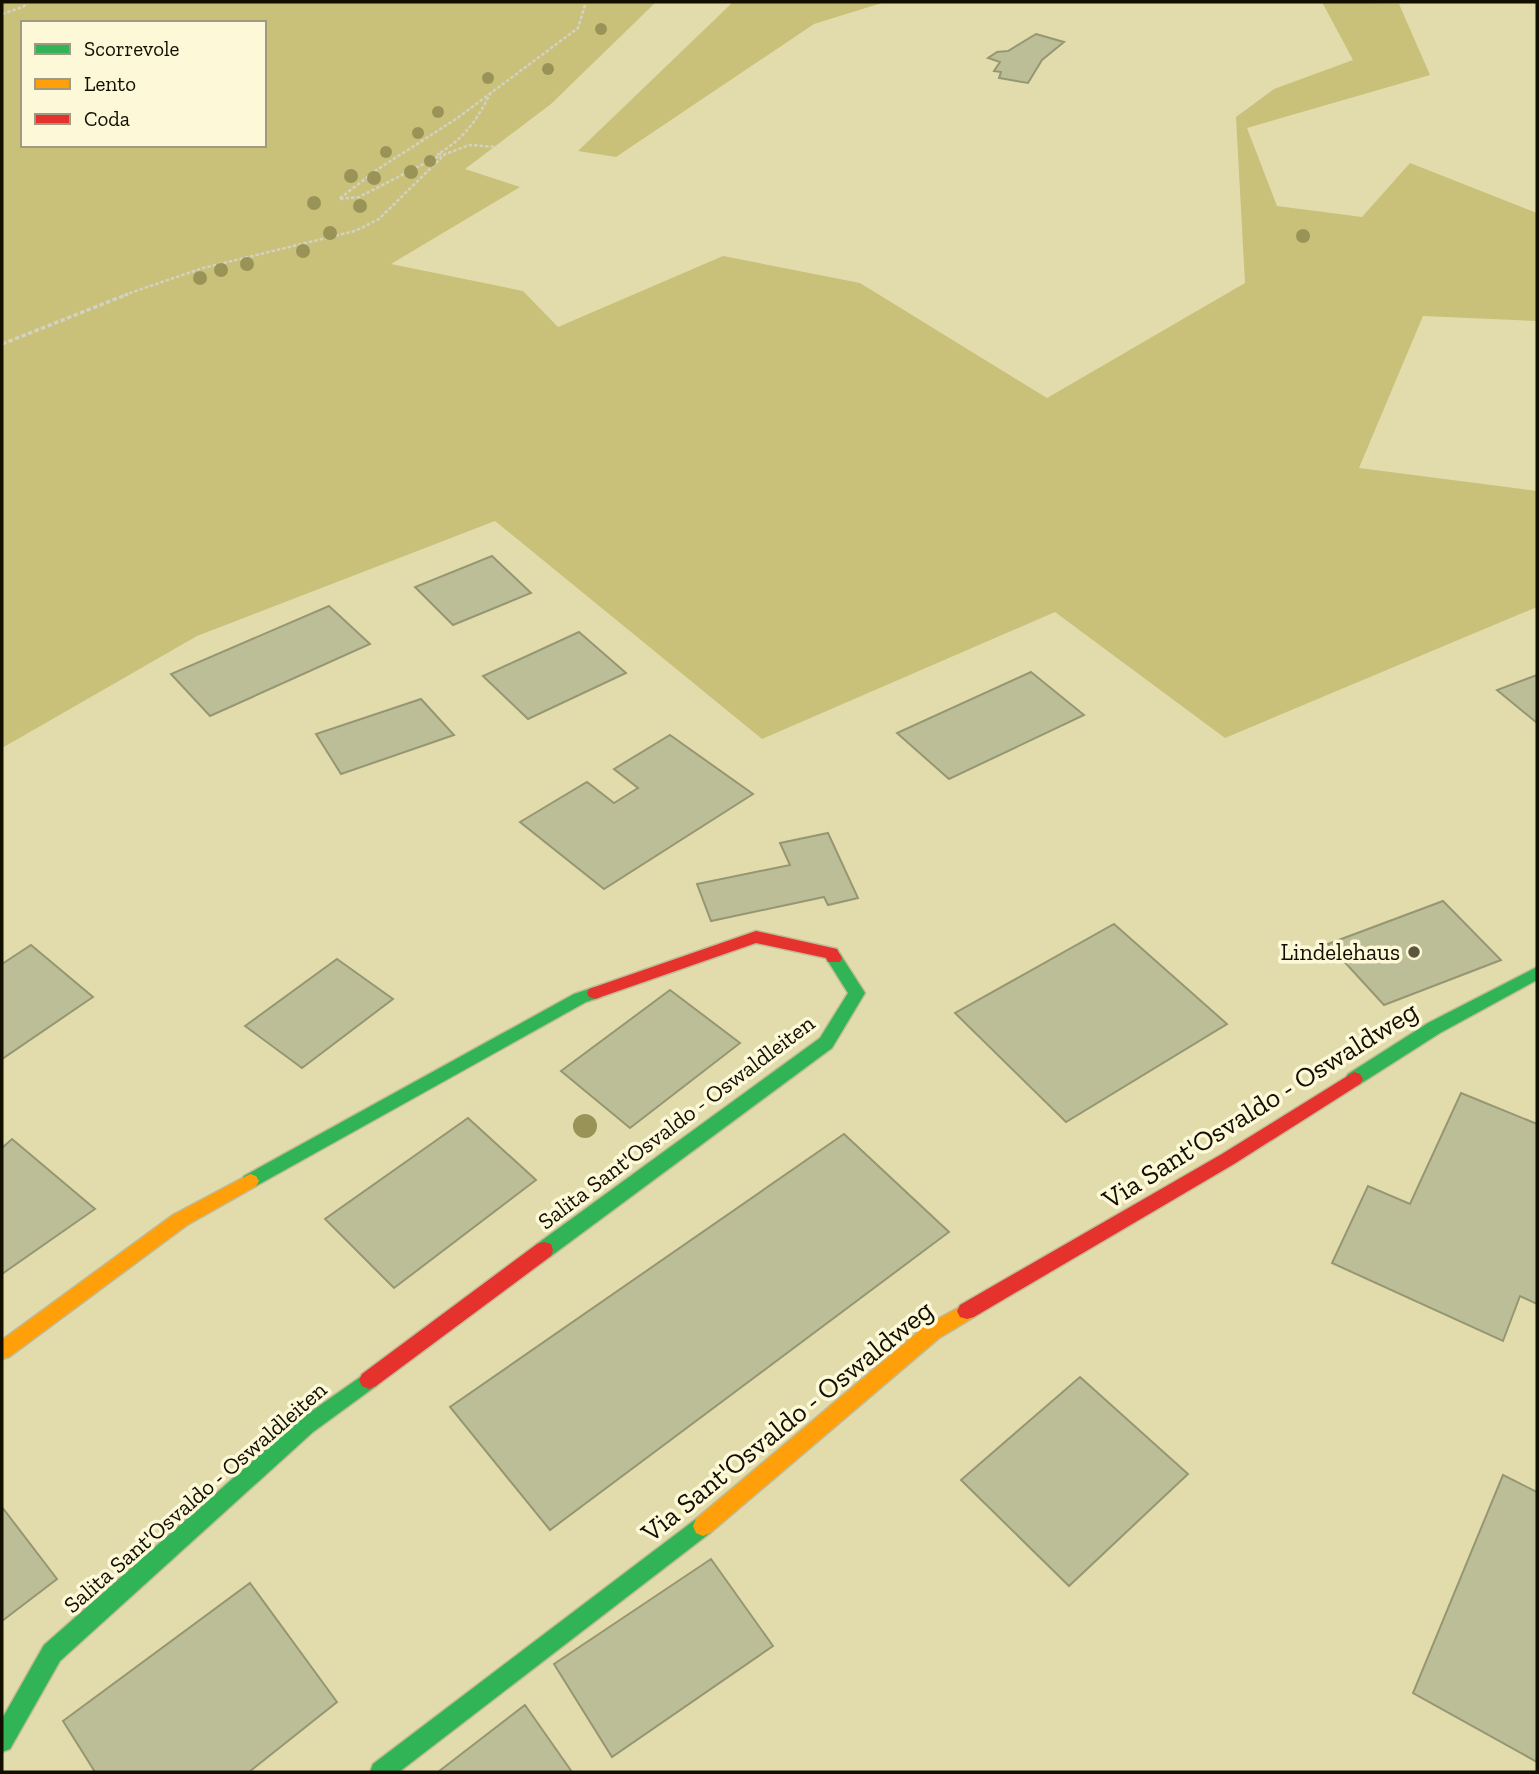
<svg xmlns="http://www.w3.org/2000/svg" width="1539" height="1774" viewBox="0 0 1539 1774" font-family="'Zilla Slab',serif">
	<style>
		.forest { fill: #c9c079; fill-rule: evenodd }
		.building { fill: #bcbe98; stroke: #969772; stroke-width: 2 }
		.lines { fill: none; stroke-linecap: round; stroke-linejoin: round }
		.fast-casing { stroke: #c0bb96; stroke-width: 3 }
		.slow-casing { stroke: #c0bb96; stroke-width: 3 }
		.jam-casing { stroke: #c0bb96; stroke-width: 3 }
		.path-far1 { stroke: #d3d1c3; stroke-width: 2.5; stroke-dasharray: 3.5 2; stroke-linecap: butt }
		.path { stroke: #d3d1c3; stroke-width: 3.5; stroke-dasharray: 4.5 2.5; stroke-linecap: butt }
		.fast { fill: #30b455; fill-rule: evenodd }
		.slow { fill: #ff9f0a; fill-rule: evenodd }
		.jam { fill: #e5322d; fill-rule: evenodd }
		.tree { fill: #9a9358 }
		.poi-dot { fill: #5b563c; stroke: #fdf9d8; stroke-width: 2.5 }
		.labels { text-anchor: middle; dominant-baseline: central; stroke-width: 7; stroke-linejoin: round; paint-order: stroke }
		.poi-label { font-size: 23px; fill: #120e00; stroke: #fdf9d8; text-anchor: end }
		.street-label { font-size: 23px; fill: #120e00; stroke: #fdf9d8 }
		.near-street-label { font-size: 28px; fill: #120e00; stroke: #fdf9d8 }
	</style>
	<rect width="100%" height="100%" fill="#e2dcac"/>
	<path class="forest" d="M2 2H656L551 104 465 169 520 187 391 264 523 291 558 327 723 256 860 283 1047 398 1245 283 1236 117 1274 89 1353 60 1322 2 1399 4 1430 75 1247 128 1277 206 1362 217 1410 163 1537 213V321L1423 316 1359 468 1537 491V607L1225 738 1055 612 762 739 495 521 197 636 2 748ZM23 23H264V145H23Z
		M733 2H885L814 24 616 157 578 151Z"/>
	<path class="building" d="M1036 34 1064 42 1042 60 1028 83 999 78 1001 72 994 71 1000 62 988 58 997 52 1008 51Z
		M492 556 531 593 453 625 415 587Z
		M329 606 370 644 210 716 171 674Z
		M579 632 626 673 528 719 483 676Z
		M1031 672 1084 715 949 779 897 733Z
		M1537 675V723L1497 690Z
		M421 699 454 735 341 774 316 734Z
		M670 735 753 794 604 889 520 822 587 782 614 803 638 788 614 769Z
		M828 833 858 898 828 905 824 897 711 921 697 884 790 865 780 843Z
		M1443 901 1501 960 1384 1005 1328 944Z
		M1114 924 1227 1024 1066 1122 955 1013Z
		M31 945 93 997 2 1059V964Z
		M337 959 393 999 302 1068 245 1026Z
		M670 990 740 1043 630 1128 561 1071Z
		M1461 1093 1537 1124V1304L1520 1296 1503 1341 1332 1263 1368 1186 1410 1204Z
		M468 1118 536 1180 394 1288 325 1219Z
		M844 1134 949 1232 550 1530 450 1407Z
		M12 1139 95 1209 2 1274V1148Z
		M1080 1377 1188 1474 1069 1586 961 1480Z
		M1503 1475 1537 1492V1762L1413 1693Z
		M2 1507 57 1579 2 1621Z
		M711 1559 773 1646 612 1757 554 1664Z
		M250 1583 337 1702 249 1772H95L63 1721Z
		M525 1705 572 1772H438Z"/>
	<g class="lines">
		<g class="fast-casing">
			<path id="fast" d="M834 952 840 954 865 993 832 1048 551 1256 544 1258 537 1256 535 1250 537 1244 820 1038 848 993 826 958 828 954Z
				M1537 967V980L1440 1033 1360 1084 1354 1086 1348 1084 1345 1079 1348 1074 1428 1023Z
				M595 987 601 989 603 993 601 997 586 1002 256 1186 250 1188 244 1186 241 1181 244 1176 574 994Z
				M369 1371 376 1374 379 1380 376 1386 313 1432 60 1661 10 1749 2 1752V1719L44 1645 299 1420Z
				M703 1516 710 1519 713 1526 710 1533 399 1772H370L373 1764 696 1519Z"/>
		</g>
		<g class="slow-casing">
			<path id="slow" d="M250 1174 256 1176 259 1181 256 1186 187 1225 9 1357 2 1359V1340L173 1215Z
				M967 1303 974 1305 977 1311 974 1317 939 1338 710 1533 703 1536 696 1533 693 1526 696 1519 925 1326Z"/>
		</g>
		<g class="jam-casing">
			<path id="jam" d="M756 931 837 949 842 958 840 962H828L826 958 756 943 595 999 589 997 587 993 589 989Z
				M1354 1072 1360 1074 1363 1079 1360 1084 1234 1164 974 1317 967 1319 960 1317 957 1311 960 1305 1222 1154Z
				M544 1242 551 1244 553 1250 551 1256 376 1386 369 1389 362 1386 359 1380 362 1374 537 1244Z"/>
		</g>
		<path class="path-far1" d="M2 14 23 7 29 2
			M491 92C477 120 465 138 438 154L443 155 469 145 497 147
			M124 295 203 268 355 231 379 219 441 158 439 156 359 197 339 199 378 169 456 119 578 28 586 2"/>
		<path class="path" d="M2 344 128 294"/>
		<use href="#fast" class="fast"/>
		<use href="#slow" class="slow"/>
		<use href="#jam" class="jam"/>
	</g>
	<g class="tree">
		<circle cx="601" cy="29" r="6"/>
		<circle cx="548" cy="69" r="6"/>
		<circle cx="488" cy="78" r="6"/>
		<circle cx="438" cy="112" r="6"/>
		<circle cx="418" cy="133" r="6"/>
		<circle cx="386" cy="152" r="6"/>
		<circle cx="430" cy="161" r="6"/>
		<circle cx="411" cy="172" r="7"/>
		<circle cx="351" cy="176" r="7"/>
		<circle cx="374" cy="178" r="7"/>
		<circle cx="314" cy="203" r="7"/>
		<circle cx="360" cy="206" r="7"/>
		<circle cx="330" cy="233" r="7"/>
		<circle cx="1303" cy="236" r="7"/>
		<circle cx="303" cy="251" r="7"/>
		<circle cx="247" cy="264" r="7"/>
		<circle cx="221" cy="270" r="7"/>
		<circle cx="200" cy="278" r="7"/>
		<circle cx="585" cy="1126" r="12"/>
	</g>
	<circle class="poi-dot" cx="1414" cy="952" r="7"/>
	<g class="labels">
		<g class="poi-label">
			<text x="1400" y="952">Lindelehaus</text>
		</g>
		<g class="street-label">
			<text transform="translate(676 1122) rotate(-37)">Salita Sant'Osvaldo - Oswaldleiten</text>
			<text transform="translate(195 1497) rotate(-41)">Salita Sant'Osvaldo - Oswaldleiten</text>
		</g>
		<g class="near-street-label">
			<text transform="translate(1260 1105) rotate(-32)">Via Sant'Osvaldo - Oswaldweg</text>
			<text transform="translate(787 1421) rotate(-39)">Via Sant'Osvaldo - Oswaldweg</text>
		</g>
	</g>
	<rect width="1539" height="1774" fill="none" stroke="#120e00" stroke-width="7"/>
	<rect x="21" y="21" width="245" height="126" fill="#fdf9d8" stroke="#9f9b82" stroke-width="2"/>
	<rect x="35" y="44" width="35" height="10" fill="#30b455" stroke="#9f9b82" stroke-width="2"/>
	<text x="84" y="56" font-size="21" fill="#120e00">Scorrevole</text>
	<rect x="35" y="79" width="35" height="10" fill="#ff9f0a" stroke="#9f9b82" stroke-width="2"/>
	<text x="84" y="91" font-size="21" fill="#120e00">Lento</text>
	<rect x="35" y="114" width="35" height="10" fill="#e5322d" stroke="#9f9b82" stroke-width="2"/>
	<text x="84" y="126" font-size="21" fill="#120e00">Coda</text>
</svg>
